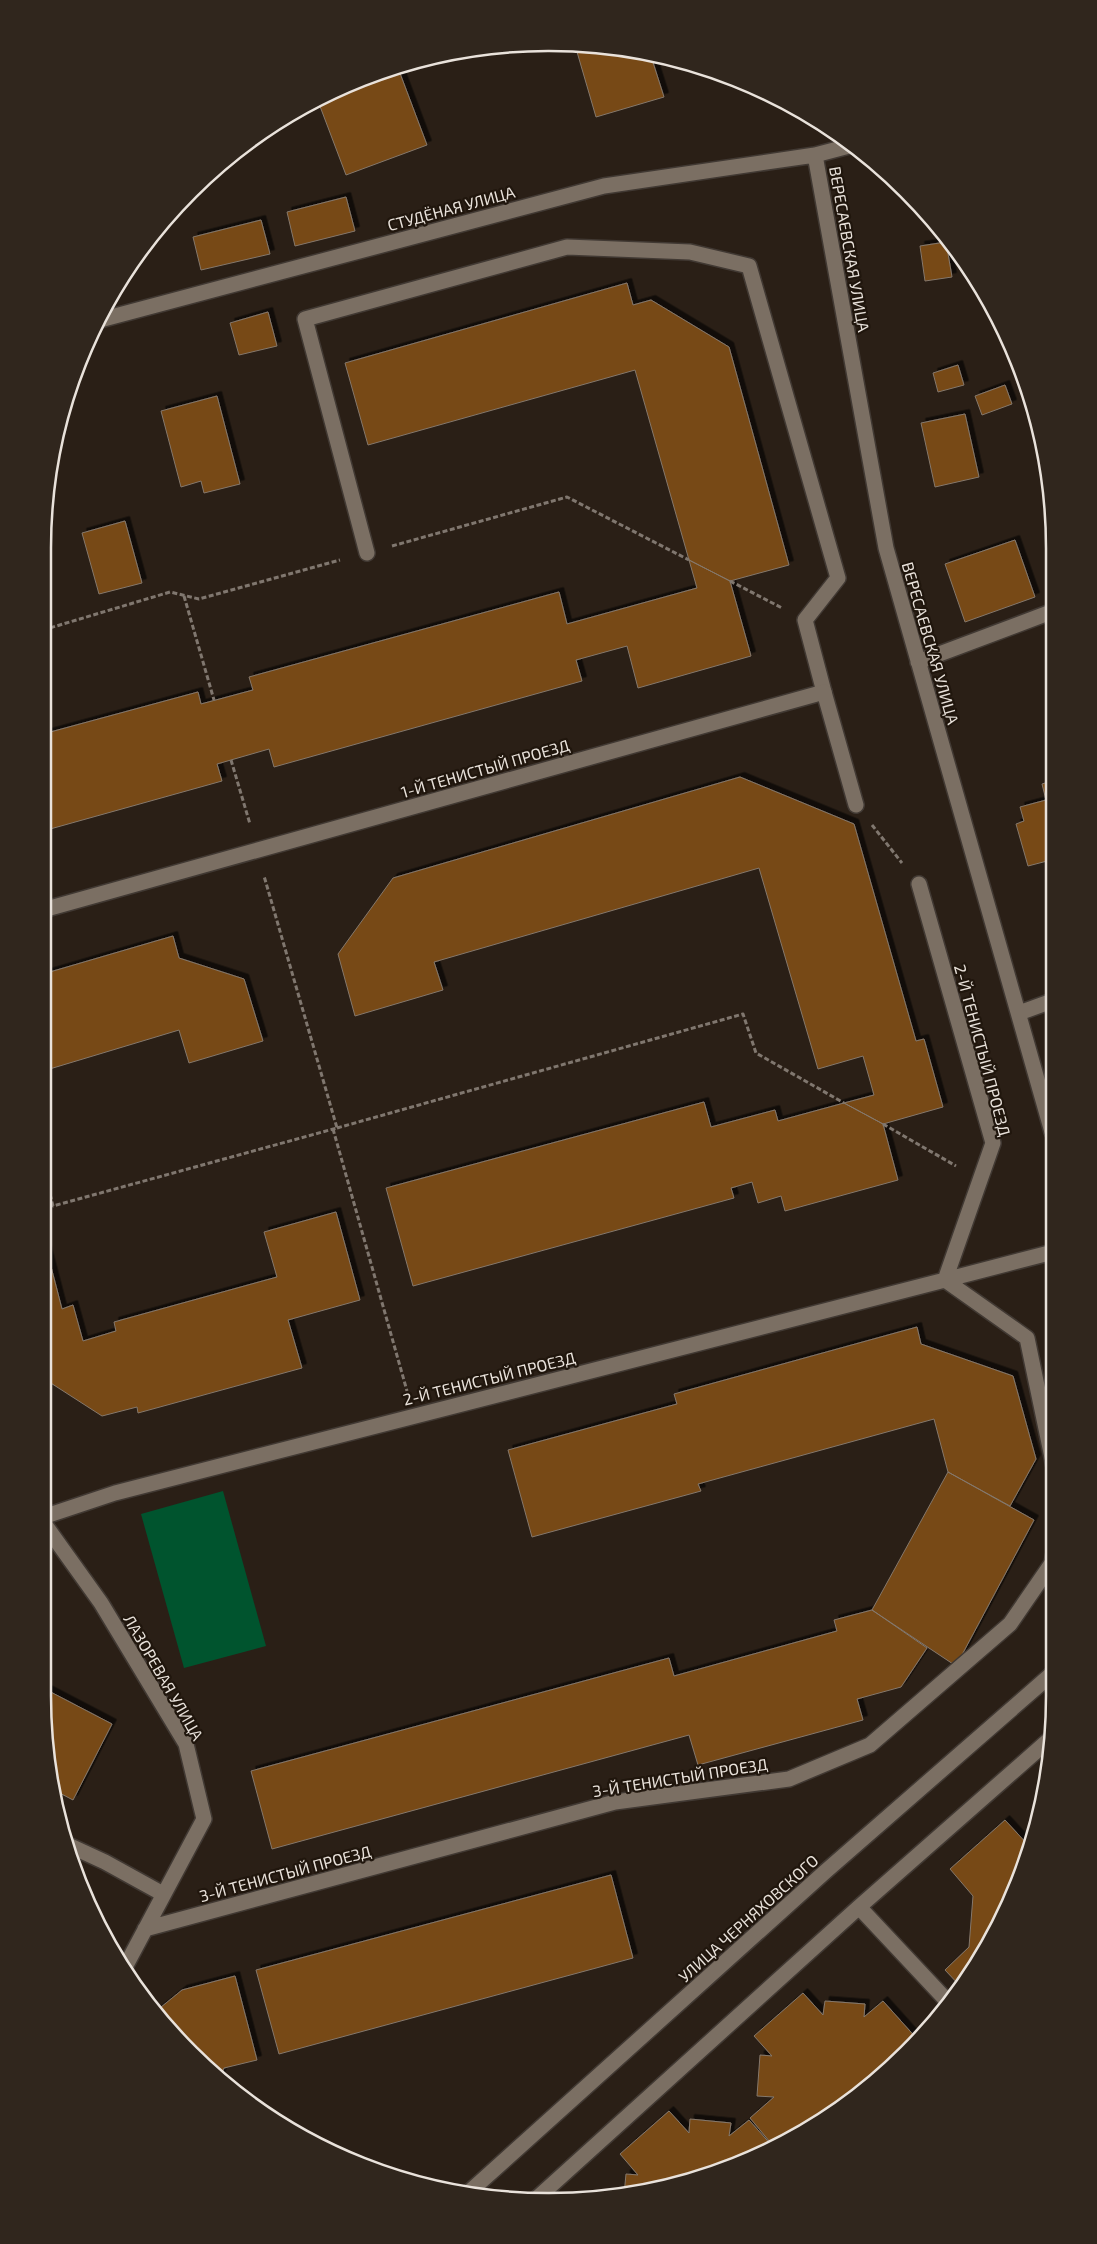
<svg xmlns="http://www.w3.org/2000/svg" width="1097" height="2244" viewBox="0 0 1097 2244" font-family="'Exo 2',sans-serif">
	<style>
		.green { fill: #00542e }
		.building { fill: #774813; stroke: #85786c; filter: url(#shadow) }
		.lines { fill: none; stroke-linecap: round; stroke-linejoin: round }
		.service-casing { stroke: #413933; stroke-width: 18 }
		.minor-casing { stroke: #413933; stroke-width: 18 }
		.path { stroke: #80776f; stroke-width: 3; stroke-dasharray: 5 2.5; stroke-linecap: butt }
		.service { stroke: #7b6f63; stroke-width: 15 }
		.minor { stroke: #7b6f63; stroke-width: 15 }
		.labels { text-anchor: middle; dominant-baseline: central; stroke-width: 4.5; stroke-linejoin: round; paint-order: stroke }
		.street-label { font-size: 16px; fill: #e9e2db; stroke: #20160d }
		.rim { fill: none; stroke: #e9e2db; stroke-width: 2.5 }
	</style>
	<defs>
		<filter id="shadow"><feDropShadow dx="4.5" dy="-4.5" stdDeviation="0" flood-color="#0009"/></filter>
	</defs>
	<rect width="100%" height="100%" fill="#2a1f16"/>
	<path class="green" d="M223 1491 266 1646 184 1668 141 1514Z"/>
	<path class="building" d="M575 45 650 53 664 97 596 117Z
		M398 68 427 145 346 175 318 101 355 81Z
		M346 197 355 231 295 246 287 212Z
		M261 220 270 254 201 270 193 237Z
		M946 242 952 277 925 281 920 246Z
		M627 283 633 305 651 300 729 347 789 565 730 581 689 560 635 370 368 445 345 363Z
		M268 312 277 346 239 355 230 323Z
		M958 365 964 385 938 392 933 373Z
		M1005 385 1012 404 982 415 975 396Z
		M217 396 240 484 204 493 201 481 181 487 161 411Z
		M965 414 979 477 935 487 921 423Z
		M125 521 142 583 99 594 82 533Z
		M1015 540 1035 597 965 622 945 564Z
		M689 560 730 581 751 656 638 688 627 646 576 660 582 681 274 767 269 749 217 764 222 781 43 831V734L198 692 201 704 253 690 249 677 559 592 567 624 697 588Z
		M740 777 854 824 916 1041 924 1039 943 1107 883 1124 844 1103 874 1095 863 1056 818 1069 759 868 434 962 443 990 355 1016 338 954 393 878Z
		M1051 781V860L1028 866 1016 824 1024 821 1020 807 1046 800 1042 784Z
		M173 936 179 958 244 979 263 1041 189 1063 179 1030 43 1071V974Z
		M704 1102 711 1127 775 1110 778 1121 844 1103 883 1124 898 1180 785 1211 781 1196 758 1203 752 1182 731 1188 734 1198 413 1286 386 1188Z
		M336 1212 360 1300 288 1320 302 1368 138 1413 137 1407 102 1416 43 1378V1236L62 1309 73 1305 83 1341 116 1331 114 1322 277 1277 264 1232Z
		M917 1327 921 1344 1013 1376 1036 1459 1010 1506 948 1472 934 1419 698 1484 701 1491 532 1537 508 1450 677 1404 674 1394Z
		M948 1472 1034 1520 956 1666 872 1610Z
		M872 1610 927 1648 901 1687 857 1699 863 1720 698 1765 689 1735 272 1849 251 1771 669 1658 674 1676 837 1631 834 1620Z
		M43 1688 112 1724 73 1800 52 1789Z
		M1005 1820 1029 1846 1016 1889 969 1976 961 1987 945 1970 969 1947 973 1896 950 1869Z
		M611 1875 633 1958 279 2054 256 1970Z
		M235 1976 257 2060 224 2068 219 2079 155 2012 182 1990Z
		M803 1993 823 2015 825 2001 865 2004 864 2017 883 2001 918 2040 857 2097 775 2148 750 2118 774 2097 757 2096 760 2055 772 2056 754 2036Z
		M669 2111 689 2133 690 2119 731 2123 729 2136 749 2120 774 2148 711 2175 624 2195 626 2174 638 2175 620 2154Z"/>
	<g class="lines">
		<g class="service-casing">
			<path id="service" d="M367 553 305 319 567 247 690 252 749 266 838 578 805 620 824 692
				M66 1844 105 1862 163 1894
				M859 1907 949 2003
				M535 2200 859 1907 1050 1739"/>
		</g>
		<g class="minor-casing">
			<path id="minor" d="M815 155 886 548 1052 1132
				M100 320 604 186 815 155 853 145
				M918 662 1051 612
				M919 884 993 1143 945 1280
				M43 910 824 692 856 805
				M1019 1013 1052 1001
				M945 1280 1053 1252
				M43 1517 115 1493 945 1280 1027 1338 1054 1467
				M43 1522 101 1603 186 1744 204 1819 124 1969
				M145 1929 615 1802 789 1779 870 1745 1010 1624 1052 1563 1054 1553
				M467 2194 826 1871 1054 1672"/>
		</g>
		<path class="path" d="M392 546 567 497 689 560
			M730 581 782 608
			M184 596 214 700
			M43 630 170 592 199 599 340 560
			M231 760 250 824
			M872 825 902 863
			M883 1124 956 1166
			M337 1128 743 1014 756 1053 844 1103
			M333 1129 407 1391
			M43 1196 50 1194 53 1206 337 1128 264 876"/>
		<use href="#service" class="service"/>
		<use href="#minor" class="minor"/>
	</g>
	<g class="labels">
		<g class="street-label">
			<text transform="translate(451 208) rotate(-15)">СТУДЁНАЯ УЛИЦА</text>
			<text transform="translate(850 249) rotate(80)">ВЕРЕСАЕВСКАЯ УЛИЦА</text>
			<text transform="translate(931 643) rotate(74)">ВЕРЕСАЕВСКАЯ УЛИЦА</text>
			<text transform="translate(485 768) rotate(-16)">1-Й ТЕНИСТЫЙ ПРОЕЗД</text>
			<text transform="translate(983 1050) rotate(75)">2-Й ТЕНИСТЫЙ ПРОЕЗД</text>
			<text transform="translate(489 1378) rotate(-14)">2-Й ТЕНИСТЫЙ ПРОЕЗД</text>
			<text transform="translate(164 1677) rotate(60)">ЛАЗОРЕВАЯ УЛИЦА</text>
			<text transform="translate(680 1777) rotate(-9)">3-Й ТЕНИСТЫЙ ПРОЕЗД</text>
			<text transform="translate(285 1873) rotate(-15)">3-Й ТЕНИСТЫЙ ПРОЕЗД</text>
			<text transform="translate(748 1918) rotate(-42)">УЛИЦА ЧЕРНЯХОВСКОГО</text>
		</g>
	</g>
	<path d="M0 0H1097V2244H0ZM548 51H549A497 497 0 0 1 1046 548V1696A497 497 0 0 1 549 2193H548A497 497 0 0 1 51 1696V548A497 497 0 0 1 548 51Z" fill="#30261d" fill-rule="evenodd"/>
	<path class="rim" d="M548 51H549A497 497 0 0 1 1046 548V1696A497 497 0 0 1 549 2193H548A497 497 0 0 1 51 1696V548A497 497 0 0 1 548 51Z"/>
</svg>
